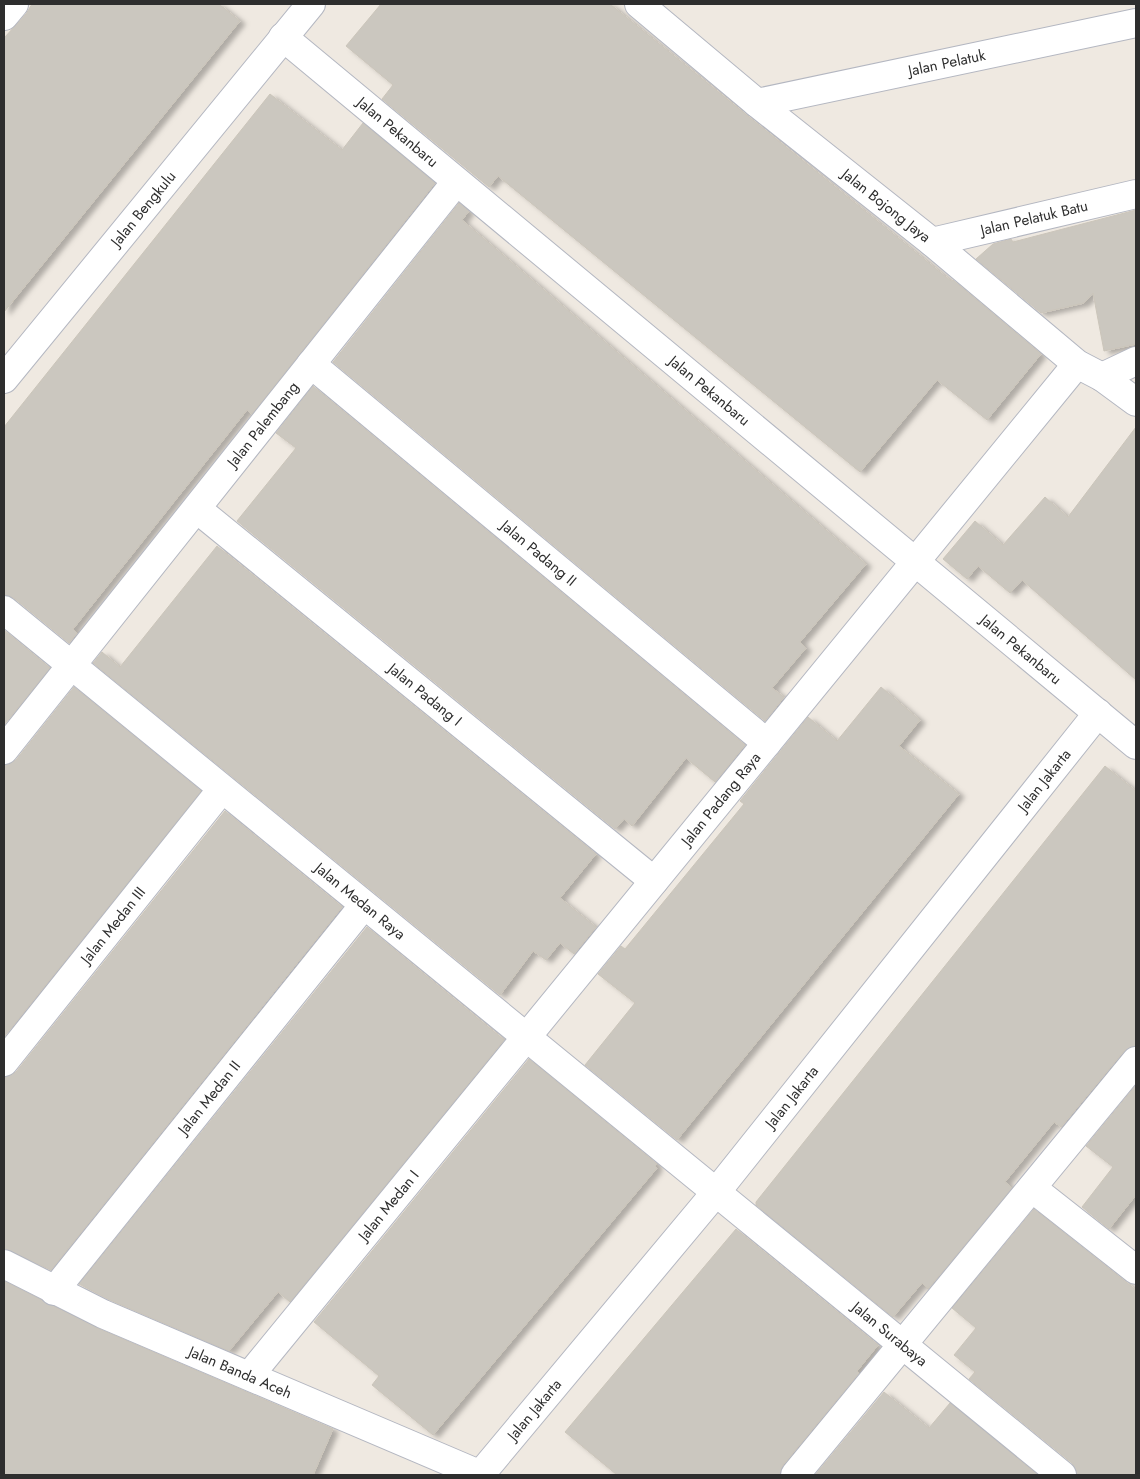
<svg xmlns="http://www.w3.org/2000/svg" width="1140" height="1479" viewBox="0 0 1140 1479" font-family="Jost,sans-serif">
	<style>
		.building { fill: #cbc7bf; stroke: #cbc5ba; filter: url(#shadow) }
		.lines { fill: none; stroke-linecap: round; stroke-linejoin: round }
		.street-casing { stroke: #b4b7c1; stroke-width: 30 }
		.street { stroke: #fff; stroke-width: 28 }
		.labels { text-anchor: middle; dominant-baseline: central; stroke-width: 5; stroke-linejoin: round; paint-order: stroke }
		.street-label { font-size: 15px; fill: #2e2e2e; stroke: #fff }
	</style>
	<defs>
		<filter id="shadow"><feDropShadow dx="5.5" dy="3" stdDeviation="2.5" flood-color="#0004"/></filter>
	</defs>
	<rect width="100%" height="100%" fill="#efe9e1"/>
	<path class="building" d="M32 4H219L240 21 4 312V38L26 14Z
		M381 4H610L951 281 953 280 1041 354 987 420 937 380 860 472 498 176 489 187 382 99 393 85 346 46Z
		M270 94 342 150 363 123 435 183 252 414 247 410 73 629 77 633 69 643 14 598 4 595V427Z
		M459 203 469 211 462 220 866 564 800 642 806 648 772 688 784 697 765 721 333 362Z
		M1136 210V344L1104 351 1093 293 1084 303 1041 313 976 259 993 244 1011 239 1013 242Z
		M313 386 745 745 715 782 686 758 632 826 624 819 615 829 237 521 296 448 276 433Z
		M1136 427V680L1022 580 1010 593 978 566 967 579 943 559 975 521 1003 545 1045 497 1068 517Z
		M217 546 596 854 560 898 596 927 574 954 560 943 546 960 533 951 500 995 93 663 102 652 120 667Z
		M4 630 50 668 4 725Z
		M74 687 201 791 4 1037V765L16 760Z
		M881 687 920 720 899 746 959 794 677 1140 585 1065 635 1003 598 974 621 946 625 949 744 804 740 801 808 717 837 741Z
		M1105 766 1136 791V1046L1124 1051 1061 1127 1054 1122 1005 1182 1012 1188 928 1289 922 1283 893 1317 756 1205V1202Z
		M225 811 342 907 51 1270 4 1248V1077L16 1072Z
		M367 927 504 1040 290 1302 278 1292 229 1351 110 1300 79 1284Z
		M529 1059 657 1164 655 1166 657 1168 433 1435 372 1385 379 1376 314 1322Z
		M1136 1085V1195L1109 1229 1082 1207 1113 1167 1086 1146Z
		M1034 1209 1136 1290V1475H1077L1072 1463 969 1379 975 1372 954 1355 976 1328 952 1308Z
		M736 1229 878 1345 857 1371 859 1373 783 1465 780 1475H617L565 1432Z
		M4 1281 97 1328 333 1429 313 1475H4Z
		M884 1392 929 1428 950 1403 1038 1475H815Z"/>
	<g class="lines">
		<g class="street-casing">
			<g id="street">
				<path id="s1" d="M639 4 757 103 932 242 1077 364 1102 377 1136 402"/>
				<path d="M4 16 14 4"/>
				<path id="s2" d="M283 37 1136 745"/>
				<path id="s3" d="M757 103 1136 23"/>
				<path id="s4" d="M932 242 1136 194"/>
				<path id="s5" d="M311 364 767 743"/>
				<path d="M1102 377 1136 361"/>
				<path id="s6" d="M4 379 311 4"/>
				<path id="s7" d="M197 509 654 881"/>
				<path id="s8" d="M4 610 1062 1475"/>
				<path id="s9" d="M4 750 456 182"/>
				<path id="s10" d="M4 1062 222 789"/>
				<path d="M1032 1188 1136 1270"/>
				<path id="s11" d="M4 1264 103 1314 481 1475"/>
				<path id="s12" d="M54 1291 364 905"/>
				<path id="s13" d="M250 1375 1077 364"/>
				<path id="s14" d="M480 1475 717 1191 1098 713"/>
				<path d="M795 1475 1136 1061"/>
			</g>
		</g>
		<use href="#street" class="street"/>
	</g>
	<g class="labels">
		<g class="street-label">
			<text stroke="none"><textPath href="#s3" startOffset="194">Jalan Pelatuk</textPath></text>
			<text stroke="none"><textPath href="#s2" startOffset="149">Jalan Pekanbaru</textPath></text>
			<text stroke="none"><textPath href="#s1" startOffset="319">Jalan Bojong Jaya</textPath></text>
			<text stroke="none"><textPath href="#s6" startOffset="220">Jalan Bengkulu</textPath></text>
			<text stroke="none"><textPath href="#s4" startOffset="105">Jalan Pelatuk Batu</textPath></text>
			<text stroke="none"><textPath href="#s2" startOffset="554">Jalan Pekanbaru</textPath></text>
			<text stroke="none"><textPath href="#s9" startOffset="416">Jalan Palembang</textPath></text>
			<text stroke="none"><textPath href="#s5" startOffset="296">Jalan Padang II</textPath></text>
			<text stroke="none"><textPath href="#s2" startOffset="959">Jalan Pekanbaru</textPath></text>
			<text stroke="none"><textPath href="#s7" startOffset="294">Jalan Padang I</textPath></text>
			<text stroke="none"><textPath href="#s14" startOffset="895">Jalan Jakarta</textPath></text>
			<text stroke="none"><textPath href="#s13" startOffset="744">Jalan Padang Raya</textPath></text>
			<text stroke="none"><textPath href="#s8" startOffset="460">Jalan Medan Raya</textPath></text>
			<text stroke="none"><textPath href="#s10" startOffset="175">Jalan Medan III</textPath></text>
			<text stroke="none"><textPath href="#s14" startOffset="490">Jalan Jakarta</textPath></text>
			<text stroke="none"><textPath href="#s12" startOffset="248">Jalan Medan II</textPath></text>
			<text stroke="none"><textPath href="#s13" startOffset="219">Jalan Medan I</textPath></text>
			<text stroke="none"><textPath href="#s8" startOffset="1144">Jalan Surabaya</textPath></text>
			<text stroke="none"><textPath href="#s11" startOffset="260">Jalan Banda Aceh</textPath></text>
			<text stroke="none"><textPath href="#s14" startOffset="85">Jalan Jakarta</textPath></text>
		</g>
	</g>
	<rect width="1140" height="1479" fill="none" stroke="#2e2e2e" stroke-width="10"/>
</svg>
